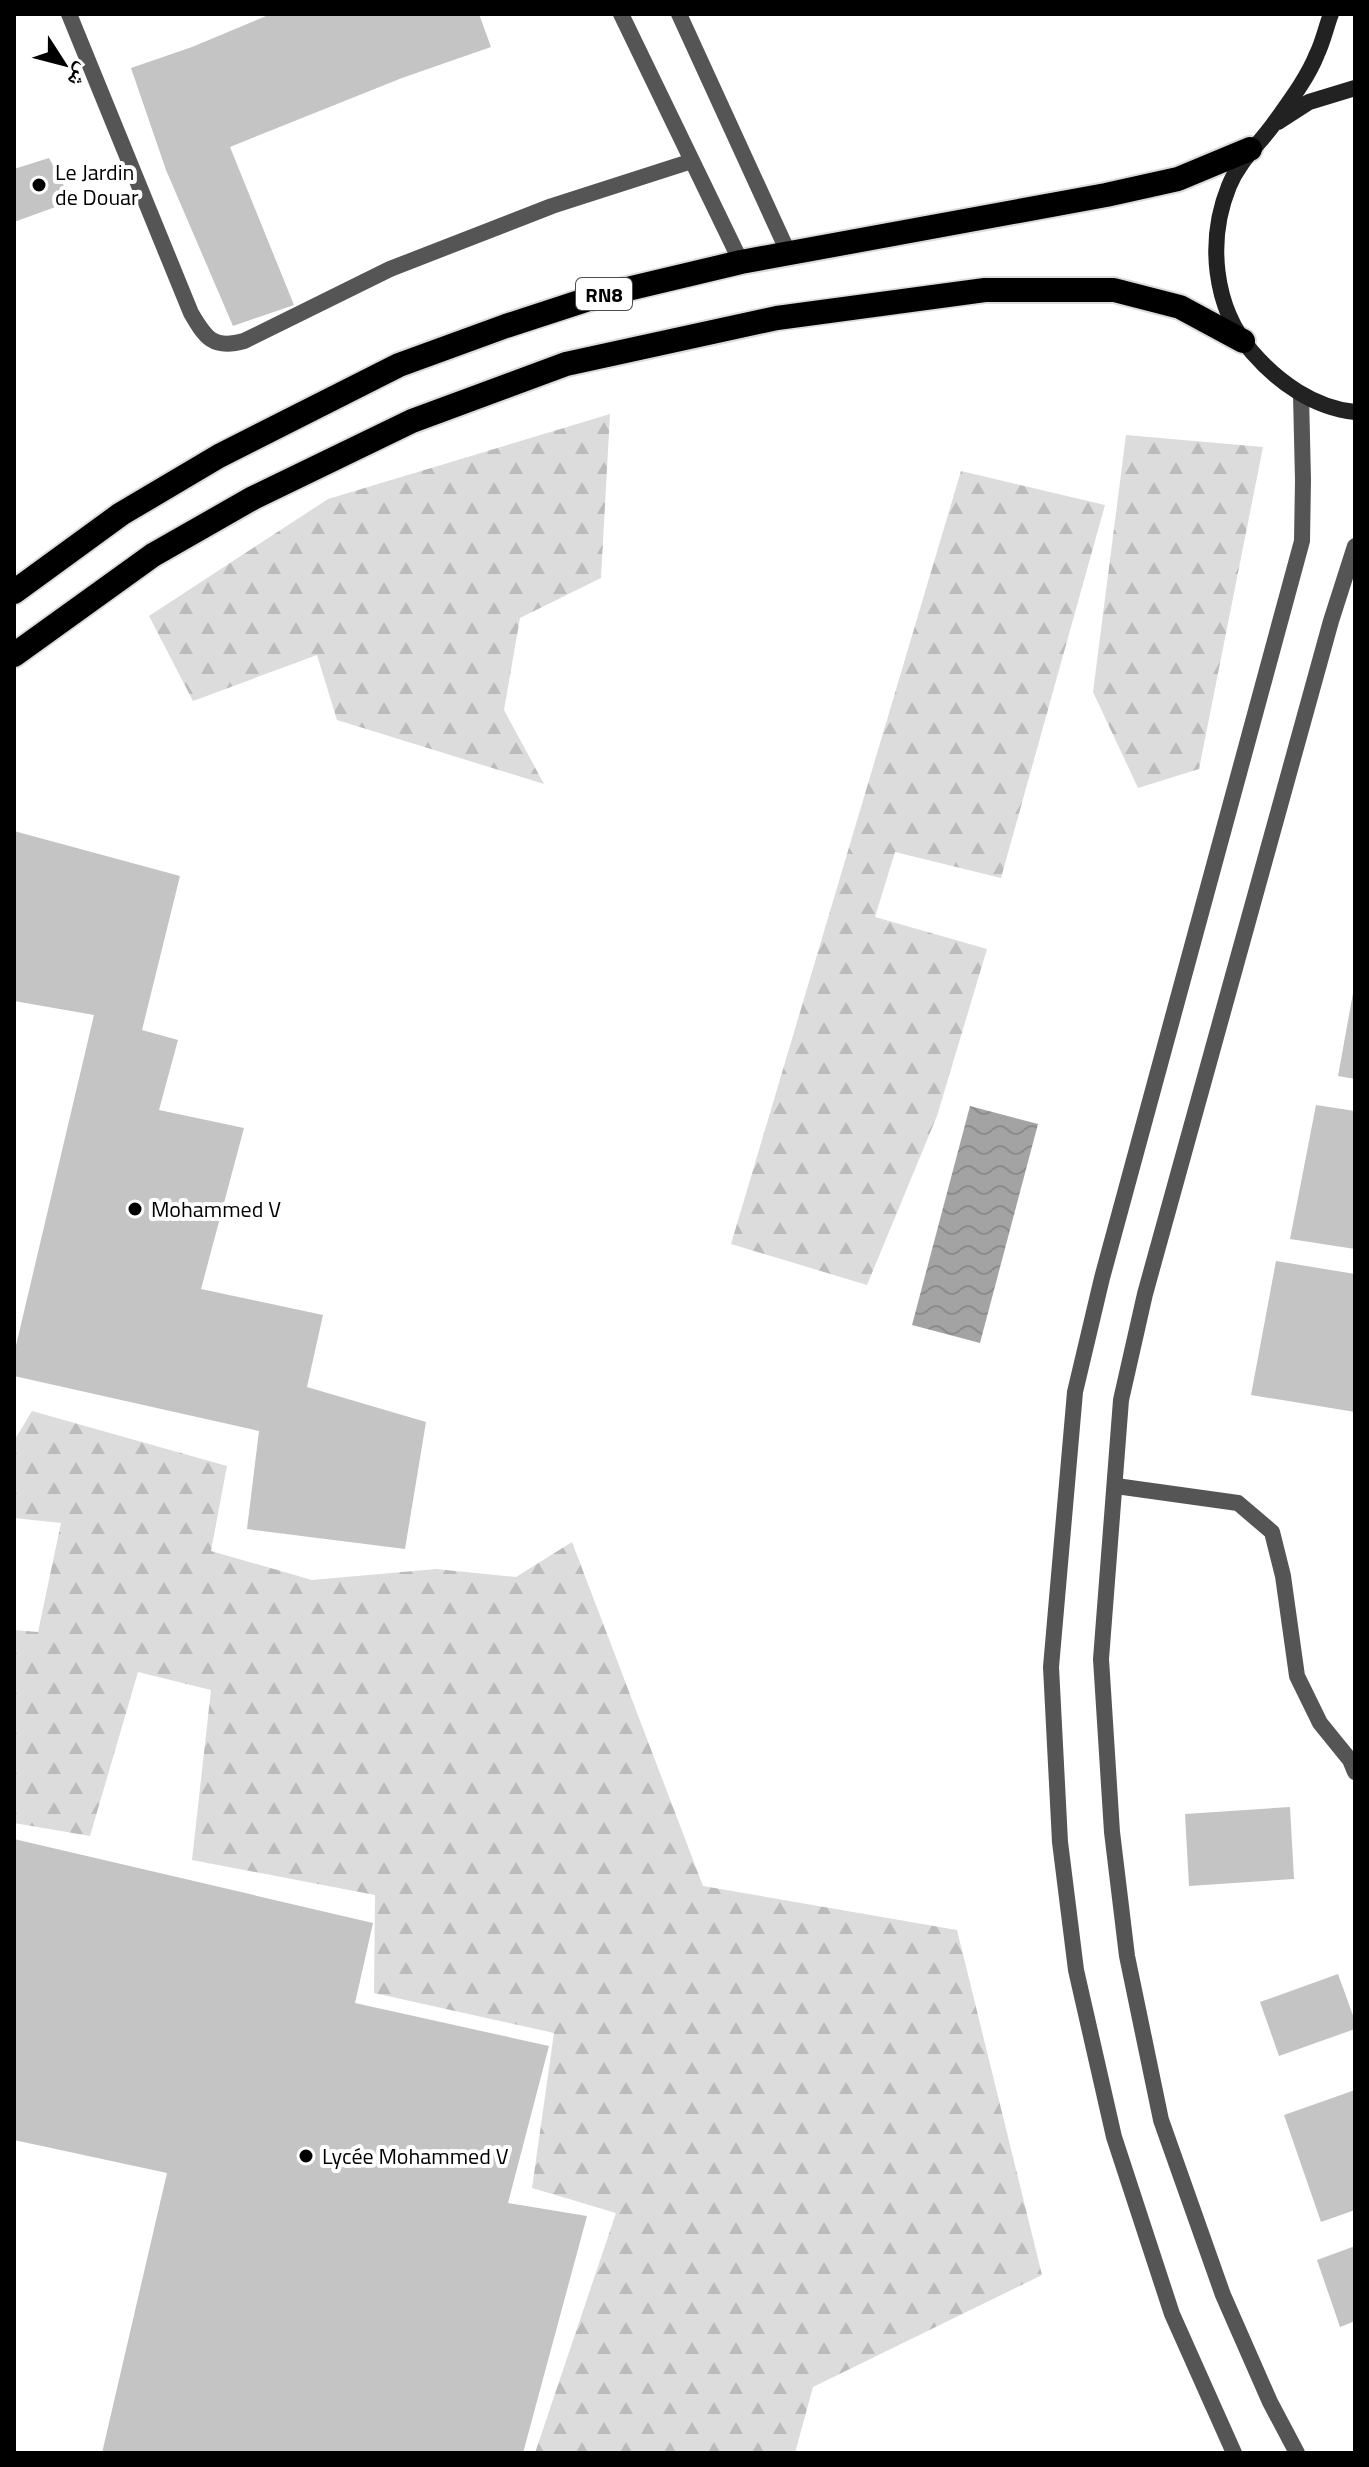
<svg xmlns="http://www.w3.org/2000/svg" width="1369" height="2467" viewBox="0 0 1369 2467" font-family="'Titillium Web','Noto Naskh Arabic',sans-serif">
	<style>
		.forest { fill: url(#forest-firs) }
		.water { fill: url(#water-waves) }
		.building { fill: #c4c4c4 }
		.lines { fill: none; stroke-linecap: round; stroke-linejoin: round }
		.highway-casing { stroke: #dbdbdb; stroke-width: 28 }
		.lane { stroke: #555; stroke-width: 16 }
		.street { stroke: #555; stroke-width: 16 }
		.secondary { stroke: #222; stroke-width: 16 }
		.highway { stroke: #000; stroke-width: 24 }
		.poi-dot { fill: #000; stroke: #fff; stroke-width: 3 }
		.labels { text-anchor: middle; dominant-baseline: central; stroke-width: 8; stroke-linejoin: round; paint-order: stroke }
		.shield { fill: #fff; stroke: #4c4c4c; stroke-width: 2 }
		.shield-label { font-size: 20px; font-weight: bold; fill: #000 }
		.poi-label { font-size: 22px; fill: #000; stroke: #fff; text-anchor: start }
	</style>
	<defs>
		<pattern id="forest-firs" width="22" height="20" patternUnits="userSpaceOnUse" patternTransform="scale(2)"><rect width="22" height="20" fill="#dcdcdc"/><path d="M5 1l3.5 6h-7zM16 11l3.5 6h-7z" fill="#bbb"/></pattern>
		<pattern id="water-waves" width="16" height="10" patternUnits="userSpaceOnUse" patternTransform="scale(2)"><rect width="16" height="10" fill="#a3a3a3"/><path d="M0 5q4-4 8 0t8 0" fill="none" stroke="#8b8b8b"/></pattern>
	</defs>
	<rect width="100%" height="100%" fill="#fff"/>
	<path class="forest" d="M610 414 601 578 520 618 504 710 544 784 337 720 317 655 193 701 149 616 328 499Z
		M1126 435 1263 447 1199 769 1138 788 1093 692Z
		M961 471 1105 505 1001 878 895 852 875 917 987 949 937 1116 867 1285 731 1244Z
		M32 1411 227 1466 211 1551 312 1580 436 1569 516 1577 572 1542 703 1886 957 1930 1042 2275 813 2387 795 2453H535L616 2213 532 2188 554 2033 374 1993 375 1895 192 1860 211 1690 138 1672 90 1836 14 1823V1630L38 1632 61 1523 14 1518V1441Z"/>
	<path class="water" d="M970 1106 1038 1124 980 1343 912 1325Z"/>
	<path class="building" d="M271 14H479L491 47 402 78 230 147 294 305 233 326 166 170 131 68 192 47Z
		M49 158 72 201 14 222V169Z
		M14 831 180 876 142 1030 178 1040 159 1110 244 1128 201 1289 323 1315 307 1387 426 1422 405 1549 247 1529 259 1431 14 1376V1354L94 1015 14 1001Z
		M1353 993H1355V1079L1338 1076Z
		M1316 1105 1355 1111V1249L1290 1239Z
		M1276 1261 1355 1274V1412L1251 1395Z
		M1290 1807 1294 1879 1189 1886 1185 1814Z
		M14 1839 373 1923 355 2003 549 2046 508 2203 587 2216 523 2453H102L167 2173 14 2140Z
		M1338 1974 1355 2021V2029L1279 2056 1260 2002Z
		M1355 2090V2210L1321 2222 1284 2115Z
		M1355 2246V2321L1340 2327 1317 2260Z"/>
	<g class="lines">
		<g class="highway-casing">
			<path id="highway" d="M14 592 121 514 219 456 399 365 506 326 598 296 741 262 1106 195 1178 179 1250 149
				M14 655 153 555 253 498 412 421 566 364 777 318 985 290H1114L1180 307 1243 341"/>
		</g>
		<path class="lane" d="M1116 1486 1238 1503 1272 1532 1283 1576 1297 1676 1320 1723 1350 1760 1355 1772"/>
		<path class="street" d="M69 14 191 313C205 337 213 350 244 341L390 269 552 206 692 161
			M621 14 741 262
			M679 14 788 252
			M1234 2453 1172 2314 1114 2137 1076 1970 1060 1842 1051 1667 1075 1392 1102 1278 1302 541 1303 480 1301 395
			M1297 2453 1270 2402 1223 2295 1161 2120 1127 1956 1112 1832 1101 1659 1121 1400 1145 1294 1331 621 1355 546"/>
		<path class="secondary" d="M1331 14C1326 27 1323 42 1317 54 1308 77 1290 101 1275 122 1260 144 1240 159 1229 186 1207 240 1213 307 1252 352 1278 382 1314 408 1355 412
			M1278 122 1309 102 1355 88"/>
		<use href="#highway" class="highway"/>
	</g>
	<g class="poi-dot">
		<circle cx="39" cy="185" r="8"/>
		<circle cx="135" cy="1209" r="8"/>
		<circle cx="306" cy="2156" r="8"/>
	</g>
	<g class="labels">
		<rect class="shield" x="576" y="278" width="56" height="32" rx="6"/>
		<g class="shield-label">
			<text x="604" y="294">RN8</text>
		</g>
		<g class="poi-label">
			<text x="55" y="172">Le Jardin<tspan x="55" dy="25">de Douar</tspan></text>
			<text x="151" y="1209">Mohammed V</text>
			<text x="322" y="2156">Lycée Mohammed V</text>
		</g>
	</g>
	<rect width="1369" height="2467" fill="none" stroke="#000000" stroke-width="32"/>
	<g transform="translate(64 64) rotate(126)" stroke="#ffffff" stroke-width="6" paint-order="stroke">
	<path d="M0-6L14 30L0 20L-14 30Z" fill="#000000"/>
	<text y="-12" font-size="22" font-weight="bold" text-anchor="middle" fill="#000000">ش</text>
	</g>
</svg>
